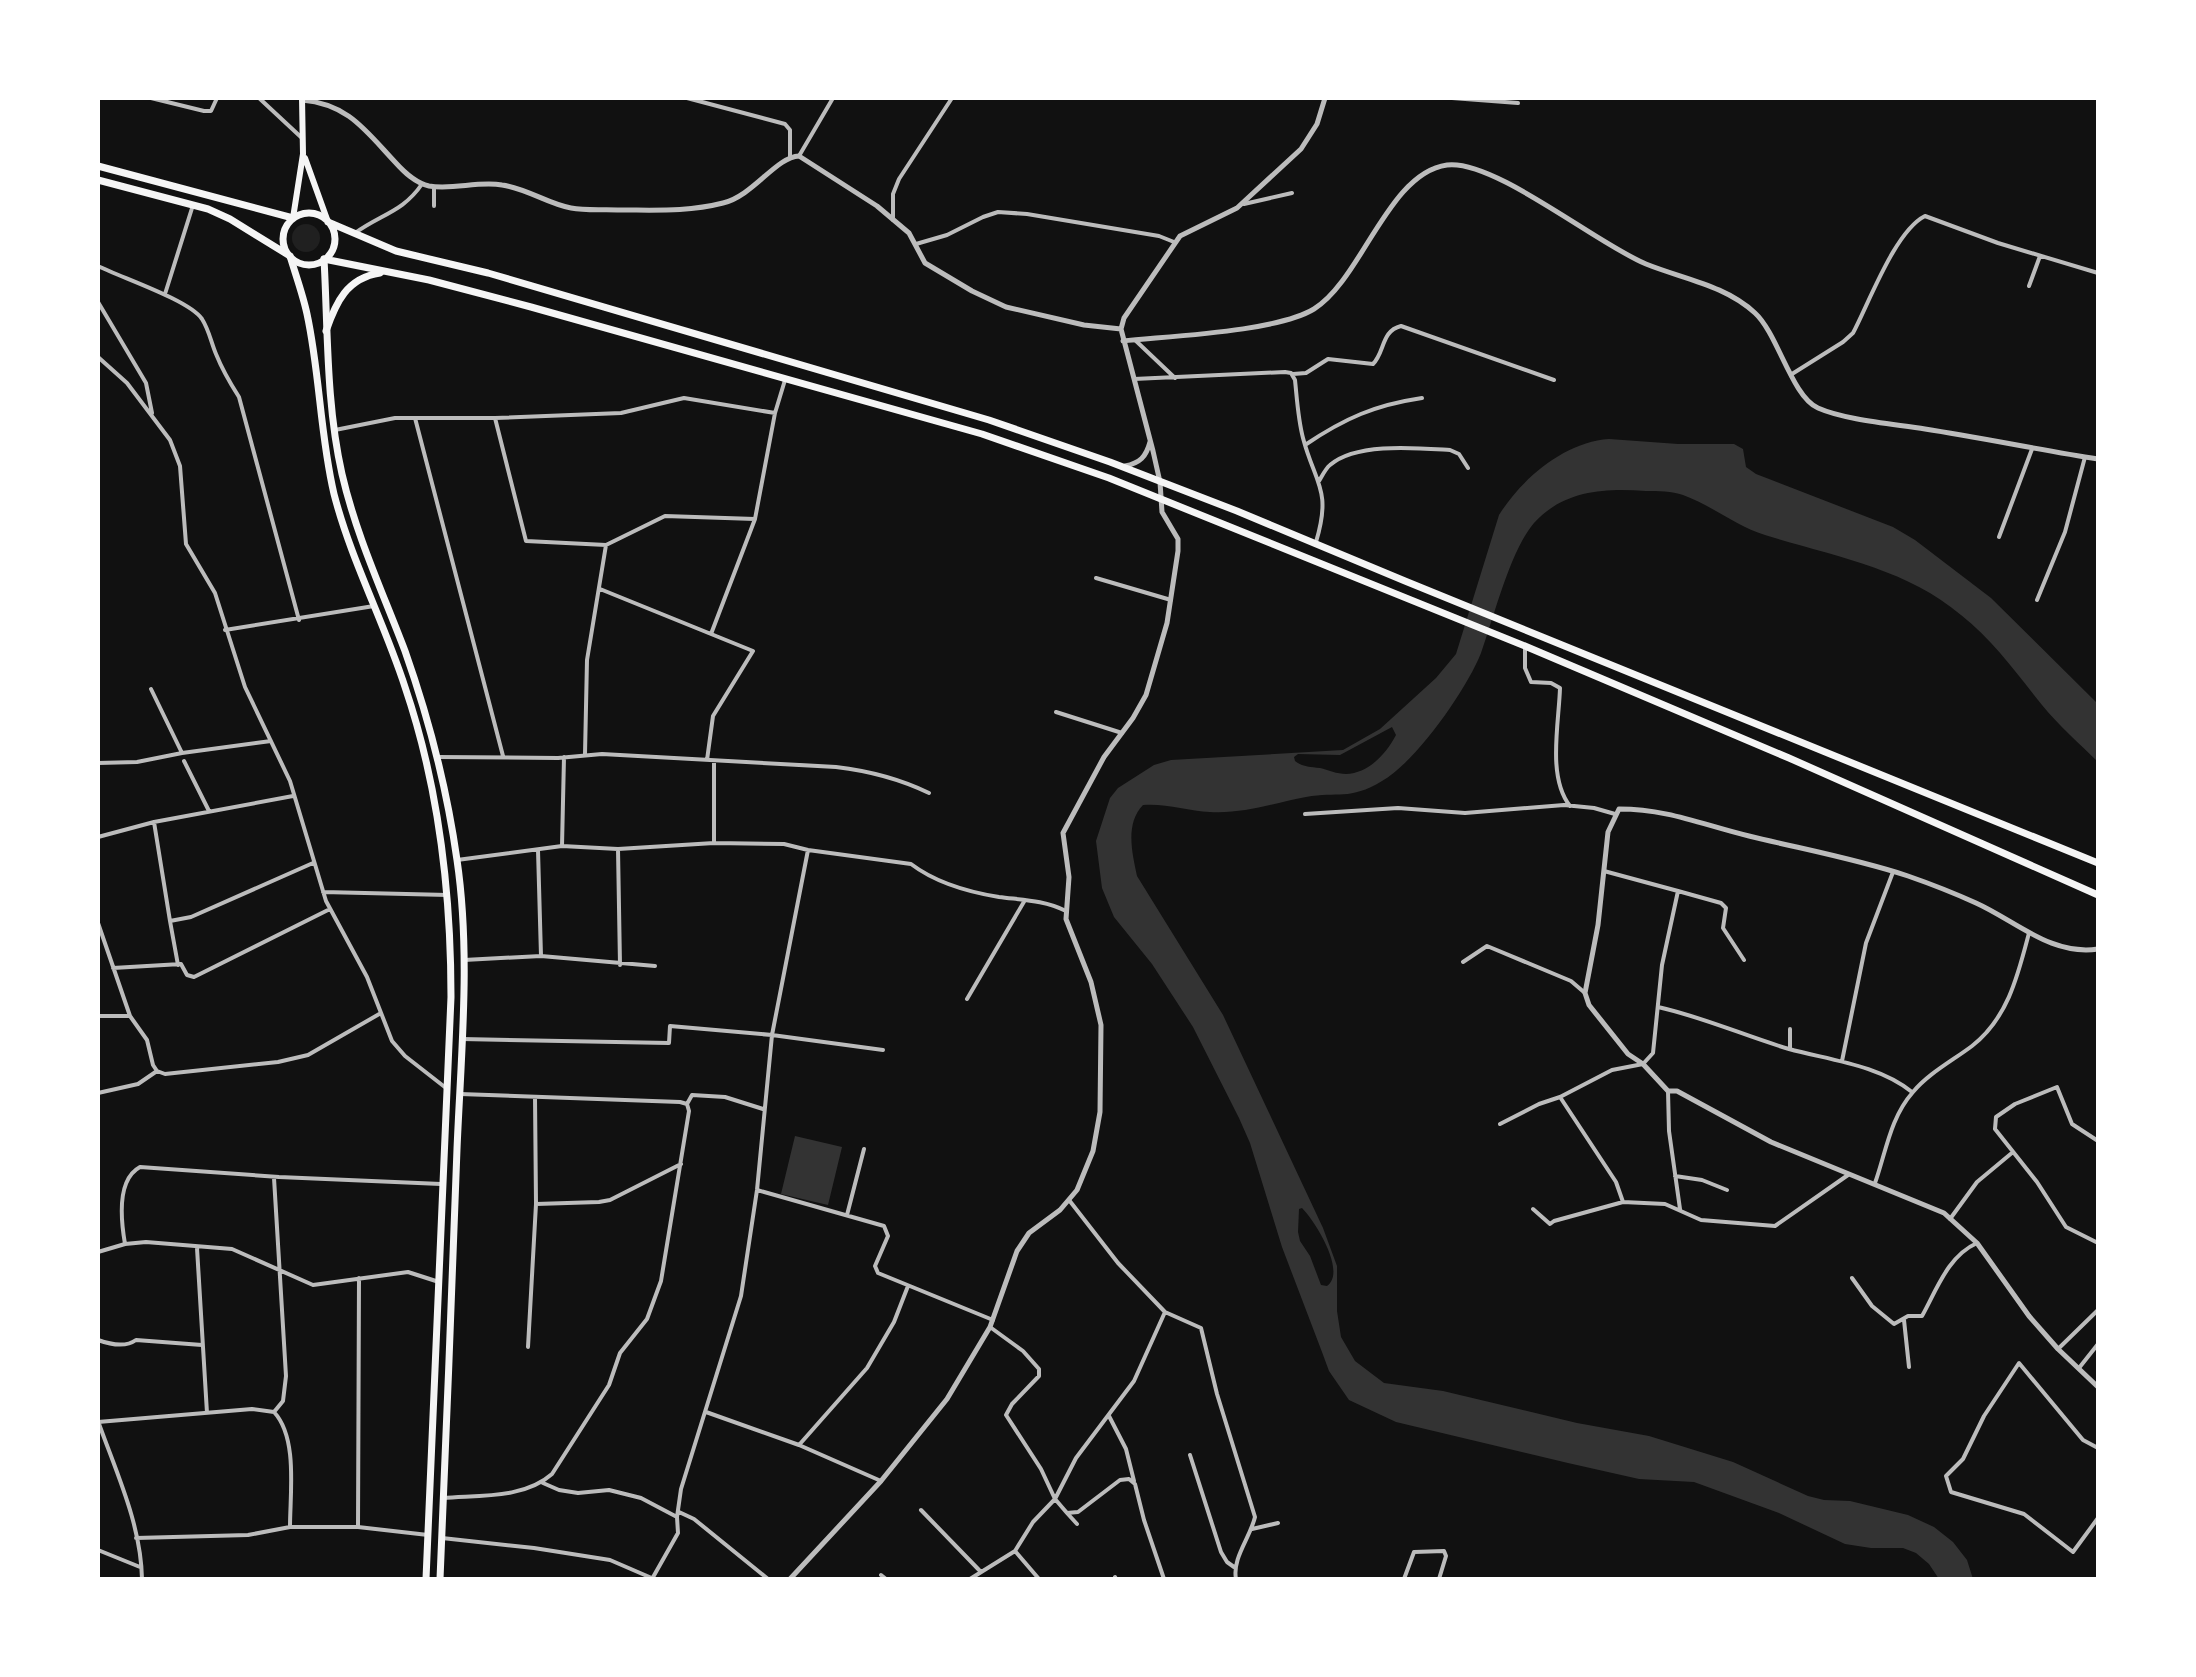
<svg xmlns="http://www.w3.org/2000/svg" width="2196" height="1677" viewBox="0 0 2196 1677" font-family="'Exo 2',sans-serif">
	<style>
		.green { fill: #202020 }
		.water { fill: #333; fill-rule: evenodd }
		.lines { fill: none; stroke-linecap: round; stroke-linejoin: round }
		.stream { stroke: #333; stroke-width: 2 }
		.minor { stroke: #bcbcbc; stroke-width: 4 }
		.tertiary { stroke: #bcbcbc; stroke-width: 5 }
		.secondary { stroke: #f5f5f5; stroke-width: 6 }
		.primary { stroke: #f5f5f5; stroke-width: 7 }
		.trunk { stroke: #f5f5f5; stroke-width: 7 }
	</style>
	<rect width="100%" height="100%" fill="#111"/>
	<path class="green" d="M292 238a14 14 0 1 1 28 0a14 14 0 1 1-28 0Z"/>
	<path class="water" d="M1609 439 1678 444H1734L1743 449 1746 467 1756 474 1893 527 1915 540 1991 598 2098 704V762C2079 743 2059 726 2042 705 2017 674 1993 640 1961 615 1906 568 1832 556 1765 535 1736 526 1711 505 1683 495 1672 491 1658 491 1646 491 1605 488 1564 490 1534 523 1510 551 1494 617 1481 653 1467 689 1416 762 1382 781 1349 801 1338 791 1306 797 1274 803 1243 814 1210 812 1188 811 1165 803 1143 805 1125 824 1132 852 1137 876L1223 1015 1323 1228 1337 1266V1311L1341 1337 1355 1361 1384 1383 1443 1391 1577 1423 1649 1436 1733 1462 1808 1496 1824 1500 1850 1501 1908 1515 1934 1527 1953 1542 1967 1560 1973 1579H1939L1929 1564 1916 1553 1903 1548H1871L1845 1544 1779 1513 1694 1482 1639 1479 1568 1463 1396 1422 1349 1400 1329 1371 1322 1352 1282 1247 1250 1143 1239 1118 1193 1027 1152 964 1114 917 1102 888 1096 841 1110 798 1118 788 1154 765 1171 760 1343 750 1380 729 1436 678 1456 654 1499 515C1522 478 1565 442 1609 439ZM1392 727 1396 735C1386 754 1369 773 1346 774 1337 774 1328 770 1320 768 1310 767 1303 767 1295 761L1294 757 1298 754 1340 755ZM1302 1208C1315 1221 1347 1272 1327 1286L1321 1285 1310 1256 1300 1241 1298 1232 1299 1209Z
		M795 1136 842 1147 828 1205 781 1194Z"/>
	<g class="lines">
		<path class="stream" d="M1247 98H1252"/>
		<path class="minor" d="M151 98 204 111H211L217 98
			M259 98 303 139
			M687 98 785 124 790 130V157
			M1452 98 1518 103
			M799 156 833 98
			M1244 204 1292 193
			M434 206V187
			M893 220V194L899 179 952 98
			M355 233C381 214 403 212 422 184
			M916 244 947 235 983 217 998 212 1027 214 1159 236 1174 242
			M98 266C122 278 189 300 202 319 209 330 211 342 216 354 222 369 230 383 239 397L299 620
			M2029 286 2040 256
			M165 294 193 205
			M98 302 146 383 152 413
			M1135 340 1175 378
			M98 357 127 383 170 440 180 466 186 544 215 593 245 687 290 781 326 901 367 977 392 1041 405 1056 446 1088
			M1293 374 1306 373 1328 359 1373 364C1385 352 1381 331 1401 326L1554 380
			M1792 374 1843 342 1853 333C1869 303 1895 231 1925 216L1998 243 2098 273
			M1134 379 1285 372 1291 373 1295 380C1297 399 1298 419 1303 438 1315 484 1332 489 1316 542
			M415 418 503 756
			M495 418 621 413 684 398 775 413
			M335 430 395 418H495L526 541 606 545 587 660 585 754
			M1305 445C1345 418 1375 405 1422 398
			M1319 481C1322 476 1326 468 1330 465 1356 442 1418 448 1450 450L1459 454 1468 468
			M1999 537 2032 449
			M606 545 665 516 755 519 775 413 785 380
			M1096 578 1171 600
			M600 589 753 651 713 716 707 760
			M2037 600 2065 532 2085 457
			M225 630 374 606
			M711 634 755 519
			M1525 646V668L1531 682 1551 683 1560 688C1559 723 1547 777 1570 806
			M151 689 182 753
			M1056 712 1122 733
			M438 757 558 758 602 754 836 767C870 771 898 778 929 793
			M184 761 209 811
			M98 763 137 762 182 753 271 741
			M1305 814 1398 808 1465 813 1564 805 1594 808 1615 814
			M154 822 170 921 191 917 313 863
			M98 837 154 822 293 796
			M714 843 784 844 808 850 911 864C936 883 968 892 999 897 1022 900 1044 900 1066 911
			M562 846 564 757
			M618 849 620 965
			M538 850 541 956
			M457 860 562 846 618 849 714 843V761
			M1604 871 1678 891
			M323 892 448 895
			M170 921 178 965
			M98 923 130 1016 147 1040 153 1065 157 1071 165 1074 278 1062 308 1055 381 1013
			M464 960 541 956 655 966
			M1463 962 1487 946 1571 981 1585 993
			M113 968 181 964 187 975 194 977 330 909
			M967 999 1025 900
			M1658 1007C1703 1017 1745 1036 1789 1049 1830 1060 1879 1065 1912 1092
			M98 1016H130
			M462 1039 669 1043 670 1026 772 1035 883 1050
			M1790 1049V1029
			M1842 1061 1866 943 1893 872
			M1668 1091 1669 1131 1680 1209
			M98 1093 138 1084 157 1071
			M687 1104 692 1095 725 1097 763 1109
			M1500 1124 1539 1104 1560 1097
			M2098 1141 2072 1124 2057 1087 2015 1104 1996 1117 1995 1129 2037 1182 2066 1227 2098 1243
			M1675 1176 1702 1180 1727 1190
			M1875 1183C1886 1152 1890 1118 1913 1092 1929 1073 1952 1061 1972 1046 2008 1018 2018 975 2029 933
			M757 1190 884 1226 888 1236 875 1266 878 1273 993 1320
			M1069 1200 1118 1263 1165 1312 1201 1328 1217 1394 1255 1517C1250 1538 1232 1558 1236 1579
			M1623 1202 1616 1182 1560 1097 1612 1070 1643 1064 1653 1053 1662 965 1678 891 1721 903 1726 908 1723 928 1744 960
			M536 1204 599 1202 610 1200 681 1164
			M1533 1209 1550 1224 1554 1221 1623 1202 1665 1204 1701 1220 1775 1226 1848 1175
			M847 1215 864 1149
			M1950 1219 1977 1182 2013 1152
			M125 1244C121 1221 116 1180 140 1167L279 1177 441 1184
			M197 1248 207 1413
			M98 1252 125 1244 146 1242 232 1249 313 1285 408 1272 439 1282
			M1852 1278 1872 1306 1894 1324 1908 1316H1922C1937 1289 1948 1256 1977 1243
			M1904 1320 1909 1367
			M98 1340C109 1344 125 1348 136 1340L202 1345
			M528 1347 536 1204 535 1097
			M2058 1349 2098 1310
			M2079 1368 2098 1344
			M274 1412 283 1401 286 1376 274 1178
			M706 1412 799 1445 881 1481
			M1109 1416 1126 1449 1134 1481
			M98 1421C116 1472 141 1524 142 1579
			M98 1422 252 1409 274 1412C298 1438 290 1493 290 1527
			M799 1445 867 1368 894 1322 908 1286
			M2098 1448 2083 1440 2019 1363 1984 1416 1963 1459 1946 1476 1951 1492 2024 1514 2073 1552 2098 1518
			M1190 1455 1221 1552 1227 1562 1234 1567
			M543 1483 559 1490 578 1493 609 1490 641 1498 677 1517
			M443 1498C479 1495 524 1499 552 1474L609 1385 620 1353 647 1319 661 1281 689 1111 687 1104 680 1102 460 1094
			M921 1510 981 1572
			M679 1512 694 1519 768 1579
			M1067 1513 1077 1524
			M358 1527 359 1278
			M1252 1529 1278 1523
			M136 1538 248 1535 290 1527H358L428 1535
			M442 1538 534 1548 610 1560 654 1579
			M98 1550 140 1567
			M1015 1551 1039 1579
			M881 1575 886 1579
			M1115 1577 1116 1579
			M652 1579 678 1533 677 1517 681 1489 741 1296 757 1190 772 1035 808 850
			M970 1579 1015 1551 1033 1522 1055 1499 1041 1469 1006 1415 1012 1404 1039 1376V1369L1023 1351 990 1327
			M1164 1579 1144 1520 1135 1484 1129 1479 1120 1480 1078 1512 1067 1513 1055 1499 1076 1458 1134 1381 1165 1312
			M1404 1579 1414 1552 1444 1551 1446 1556 1439 1579"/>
		<path class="tertiary" d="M302 100C348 104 365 130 395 162 404 172 415 183 429 186 453 190 478 181 502 185 526 188 548 204 571 208 587 211 604 209 620 210 656 210 688 212 723 203 753 196 776 157 799 156L877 206 909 233 925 263 972 291 1006 307 1084 325 1121 329
			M1123 341C1170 336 1276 332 1314 309 1362 279 1388 173 1447 165 1494 159 1597 244 1646 264 1683 279 1725 285 1755 313 1778 334 1792 397 1818 408 1845 420 1894 424 1925 429 1983 438 2040 450 2098 459
			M1125 466C1140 463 1146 457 1150 442
			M2098 949C2051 956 2016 921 1976 903 1954 893 1931 884 1908 876 1857 859 1802 849 1749 836 1703 825 1668 809 1619 809L1608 832 1598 925 1585 993 1589 1005 1628 1054 1643 1064 1668 1091H1677L1771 1142 1944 1213 1977 1243 2029 1316 2058 1349 2098 1387
			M790 1579 881 1481 947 1399 990 1327 1017 1251 1029 1233 1060 1210 1077 1190 1093 1151 1100 1112 1101 1025 1091 982 1066 919 1069 877 1063 833 1104 757 1133 718 1146 695 1167 623 1178 551V539L1162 512 1160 482 1153 451 1121 329 1124 318 1180 236 1237 208 1301 149 1317 124 1325 98"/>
		<path class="secondary" d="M305 158 328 222
			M293 218 303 154 302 98"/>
		<path class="primary" d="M290 256C296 276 303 295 307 314 320 374 320 435 334 494 351 560 384 622 405 687 439 787 451 891 451 997L426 1579
			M324 259C328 331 326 403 342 474 356 535 383 593 405 651 429 719 447 789 457 860 471 955 461 1053 457 1149 452 1292 446 1436 440 1579"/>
		<path class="trunk" d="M98 166 293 218
			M98 180 208 209 230 219 290 256
			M283 239a26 26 0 1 1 52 0a26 26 0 1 1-52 0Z
			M328 222 396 251 488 273 989 420 1110 462 1237 511 1405 581 2098 863
			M324 259 429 280 531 307 982 434 1109 478 1525 646 1789 758 2098 895
			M326 331C336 302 347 278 380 273"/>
	</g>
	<rect width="2196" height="1677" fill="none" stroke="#ffffff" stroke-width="200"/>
</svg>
